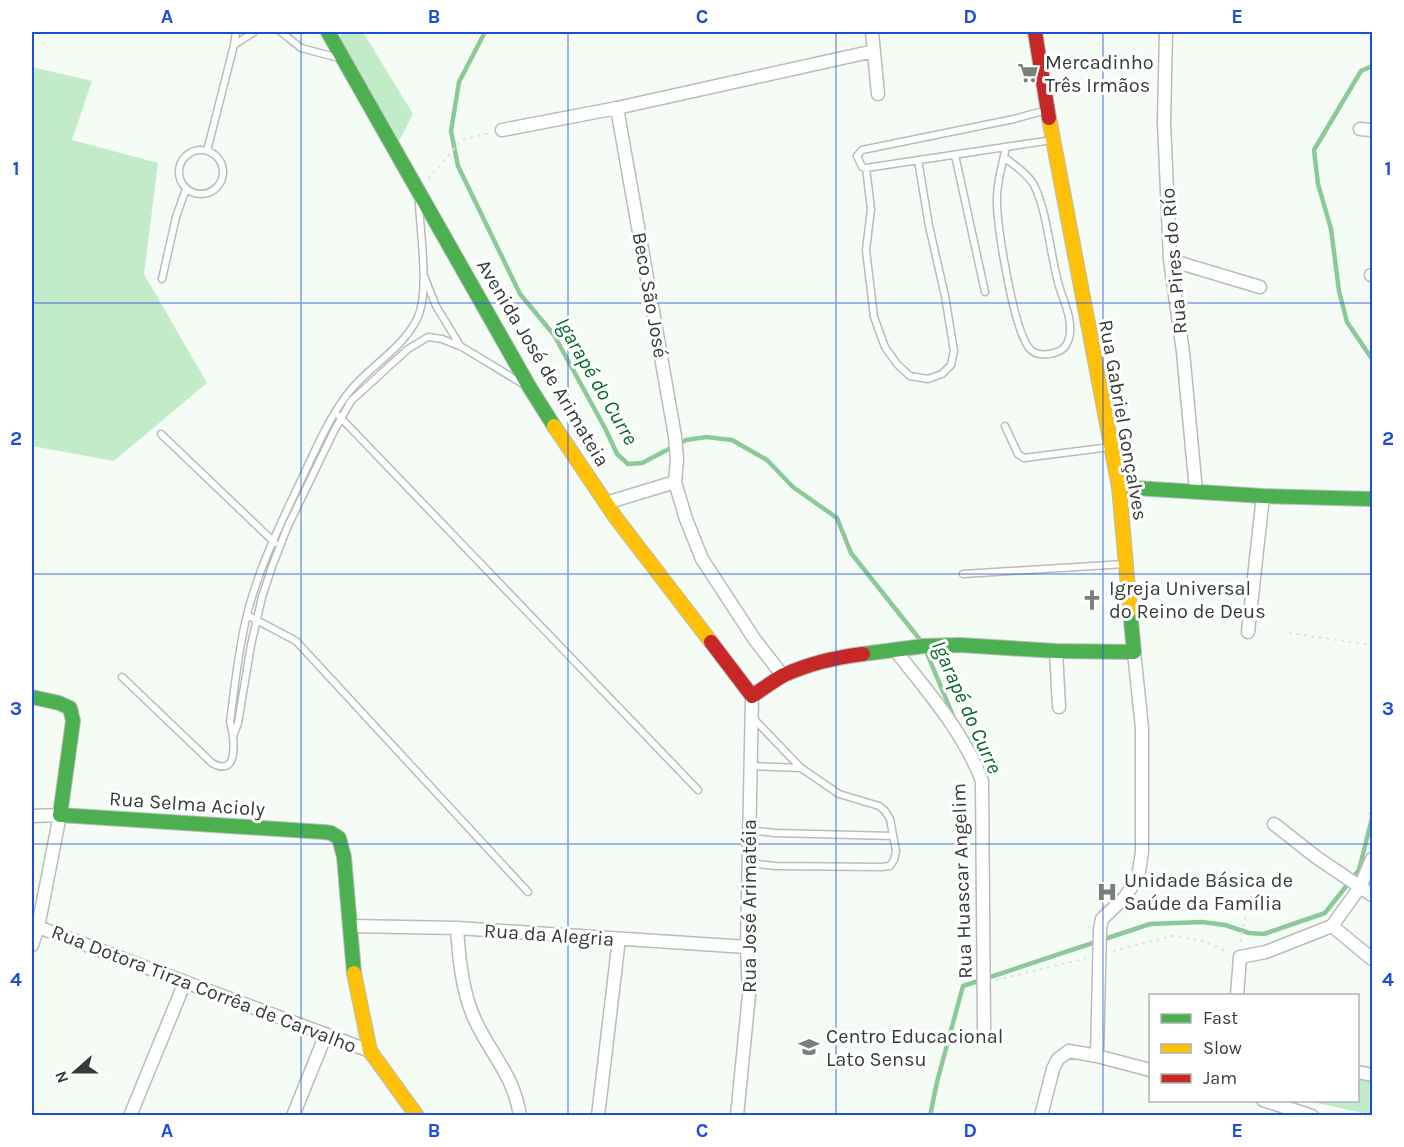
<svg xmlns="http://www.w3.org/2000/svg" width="1404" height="1147" viewBox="0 0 1404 1147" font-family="Karla,sans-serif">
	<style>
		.green { fill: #c2ecc8 }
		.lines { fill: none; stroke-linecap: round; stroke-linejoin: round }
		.stream { stroke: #8dc998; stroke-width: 4.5 }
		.lane-casing { stroke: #b7bdb8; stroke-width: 9 }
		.street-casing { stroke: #b7bdb8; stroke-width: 15 }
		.fast-casing { stroke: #b7bdb8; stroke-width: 16 }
		.slow-casing { stroke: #b7bdb8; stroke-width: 16 }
		.jam-casing { stroke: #b7bdb8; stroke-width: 16 }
		.path { stroke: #dfe2e0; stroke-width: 2; stroke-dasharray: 3 4.5; stroke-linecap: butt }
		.lane { stroke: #fefffe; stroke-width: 6 }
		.street { stroke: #fefffe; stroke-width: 12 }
		.fast { stroke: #4caf50; stroke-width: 14 }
		.slow { stroke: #ffc107; stroke-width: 14 }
		.jam { stroke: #c62828; stroke-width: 14 }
		.grid { fill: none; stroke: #1d4ed8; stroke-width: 1.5; stroke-opacity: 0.55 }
		.labels { text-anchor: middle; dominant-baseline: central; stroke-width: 6; stroke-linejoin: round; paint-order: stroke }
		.poi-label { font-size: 20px; fill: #363c37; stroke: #fff; text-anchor: start }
		.street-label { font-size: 20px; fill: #363c37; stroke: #fff }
		.water-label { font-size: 21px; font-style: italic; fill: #086729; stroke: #fff }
		.neatline { fill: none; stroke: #1d4ed8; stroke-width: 2 }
		.grid-label { font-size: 20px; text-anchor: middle; font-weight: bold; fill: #1d4ed8 }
	</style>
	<rect width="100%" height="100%" fill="#f5fcf6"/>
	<path class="green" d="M342 32H363L413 114 399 141 340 38Z
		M32 67 92 81 72 140 158 163 144 274 207 383 114 461 32 446Z
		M1358 1064 1372 1067V1115L1308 1101 1358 1100Z"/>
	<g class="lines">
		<path class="stream" d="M485 32 459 82 451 131 458 166 520 294 554 335 606 430 617 454 628 464 642 463 686 440 706 437 732 440 767 460 793 487 837 518 851 553 921 641
			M1372 66 1361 71 1314 150 1318 184 1331 229 1339 291 1347 322 1372 359
			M926 651 954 718
			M930 1116 937 1082 963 986 1150 924 1202 922 1225 925 1249 933 1264 934 1325 913 1359 870 1372 818"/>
		<g class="lane-casing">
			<path id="lane" d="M281 32 301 48 339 58
				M234 45 236 32
				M179 172a22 22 0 1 1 44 0a22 22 0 1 1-44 0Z
				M207 151 234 45 254 32
				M955 155 985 292
				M1004 157C1014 165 1027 173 1034 185 1047 211 1050 253 1058 282 1061 296 1070 311 1070 326 1071 335 1068 349 1057 352 1050 355 1037 356 1031 350 1014 335 998 230 997 205 996 185 1002 166 1006 147
				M918 160 929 226 945 296 954 351 951 365 942 374 928 379 910 376 897 364 885 347 874 317 866 250 871 209 866 168 862 167 857 156 862 150 1014 119 1047 110
				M866 168 1052 140
				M424 276 436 306 461 347
				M162 279 176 217 186 189
				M339 416 698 790
				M1005 426 1018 454 1024 458 1110 447
				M161 434 275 543
				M963 574 1125 564
				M247 615 296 641 528 892
				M122 677 212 763C240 779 234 737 230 722 235 686 238 650 247 615 259 566 282 521 303 476 316 449 328 420 346 396 366 368 401 351 417 319 430 293 420 233 419 202
				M752 717 801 768
				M234 734 238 723 251 645 262 597 272 567 287 528 334 431 351 401 408 349 428 337 442 339 462 347 523 384
				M749 830 775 833 893 836
				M749 863 775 866 881 867 890 866 894 860 896 851 890 819 885 811 879 806 839 794 801 768 750 766"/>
		</g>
		<g class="street-casing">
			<path id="street" d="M872 32 878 94
				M1166 32 1164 122 1170 260 1183 352 1196 491
				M617 108 675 436 677 459 675 482 686 519 702 559 755 640 783 676
				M1360 129 1372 130
				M502 130 617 108 874 51
				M1170 260 1260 287
				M1371 275H1372
				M606 503 675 482
				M1248 632 1263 496
				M895 650C927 691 963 731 982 781L984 1029
				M1056 651 1059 707
				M32 816 60 815 38 927 32 945
				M1274 824 1316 857 1372 895
				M350 926 457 928 747 947
				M1332 926 1372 959
				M38 927 370 1051
				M457 928C459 958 462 992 475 1020 491 1055 514 1075 520 1116
				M1237 996 1240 957 1266 952 1332 926 1360 887 1372 859
				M1097 1056 1100 929 1102 919 1125 897 1138 877 1142 852V728L1134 652
				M1358 1072 1372 1075
				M1263 1100 1312 1116
				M130 1116 185 982
				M293 1116 326 1034
				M598 1116 619 939
				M737 1116 749 995 747 947 752 696
				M1041 1116 1053 1069 1058 1059 1069 1051 1097 1056 1150 1070"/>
		</g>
		<g class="fast-casing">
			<path id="fast" d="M328 32 530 388 554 426
				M1119 487 1263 496 1372 499
				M863 654 924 646 960 645 1056 651 1134 652 1130 610
				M32 697 59 703 70 708 73 721 60 815 324 832 331 833 339 838 344 857 354 973"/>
		</g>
		<g class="slow-casing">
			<path id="slow" d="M1049 118 1119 487 1130 610
				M554 426 616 518 711 642
				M354 973 370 1051 417 1116"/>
		</g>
		<g class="jam-casing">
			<path id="jam" d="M1035 32 1049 118
				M711 642 752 696C763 689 773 681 784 675 808 664 838 657 863 654"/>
		</g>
		<path class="path" d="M428 179 458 144 465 139 490 133
			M1289 633 1372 645
			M1368 813 1372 816
			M1241 942 1243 927 1251 896
			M1113 951 1172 936 1204 941 1228 952
			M996 980 1087 958"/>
		<use href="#lane" class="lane"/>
		<use href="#street" class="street"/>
		<use href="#fast" class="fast"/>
		<use href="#slow" class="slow"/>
		<use href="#jam" class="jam"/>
	</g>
	<path class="grid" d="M301 32V1116M568 32V1116M836 32V1116M1103 32V1116M32 303H1372M32 574H1372M32 844H1372"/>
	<defs>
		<g id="supermarket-bare" transform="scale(1.62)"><path d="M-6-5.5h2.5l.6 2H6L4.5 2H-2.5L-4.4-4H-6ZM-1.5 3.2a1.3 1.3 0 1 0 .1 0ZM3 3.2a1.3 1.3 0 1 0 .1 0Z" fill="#797f7a" stroke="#fff" stroke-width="2.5" paint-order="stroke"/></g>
		<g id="church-bare" transform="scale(1.62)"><path d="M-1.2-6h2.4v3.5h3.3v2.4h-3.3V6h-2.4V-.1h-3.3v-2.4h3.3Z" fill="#797f7a" stroke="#fff" stroke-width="2.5" paint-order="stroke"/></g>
		<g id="hospital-bare" transform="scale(1.62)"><path d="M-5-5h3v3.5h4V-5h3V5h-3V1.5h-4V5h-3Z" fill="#797f7a" stroke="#fff" stroke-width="2.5" paint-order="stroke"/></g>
		<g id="school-bare" transform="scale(1.62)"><path d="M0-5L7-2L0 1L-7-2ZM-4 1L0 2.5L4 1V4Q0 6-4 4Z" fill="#797f7a" stroke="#fff" stroke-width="2.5" paint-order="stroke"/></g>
	</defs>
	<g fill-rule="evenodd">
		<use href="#supermarket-bare" x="1028" y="73"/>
		<use href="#church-bare" x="1092" y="600"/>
		<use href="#hospital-bare" x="1107" y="892"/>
		<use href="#school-bare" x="809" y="1047"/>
	</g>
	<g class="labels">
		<g class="poi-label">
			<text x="1045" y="62">Mercadinho<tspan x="1045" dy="23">Três Irmãos</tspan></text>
			<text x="1109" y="588">Igreja Universal<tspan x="1109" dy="23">do Reino de Deus</tspan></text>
			<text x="1124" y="880">Unidade Básica de<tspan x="1124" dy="23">Saúde da Família</tspan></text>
			<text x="826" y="1036">Centro Educacional<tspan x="826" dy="23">Lato Sensu</tspan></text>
		</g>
		<g class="street-label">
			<text transform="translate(1174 261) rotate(-95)">Rua Pires do Río</text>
			<text transform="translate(650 295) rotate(80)">Beco São José</text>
			<text transform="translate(543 363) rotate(59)">Avenida José de Arimateia</text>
			<text transform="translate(1123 420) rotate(80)">Rua Gabriel Gonçalves</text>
			<text transform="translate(187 804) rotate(4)">Rua Selma Acioly</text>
			<text transform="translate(962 881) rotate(-92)">Rua Huascar Angelim</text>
			<text transform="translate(749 906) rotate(-90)">Rua José Arimatéia</text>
			<text transform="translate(549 935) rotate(4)">Rua da Alegria</text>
			<text transform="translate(204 989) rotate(21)">Rua Dotora Tirza Corrêa de Carvalho</text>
		</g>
		<g class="water-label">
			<text transform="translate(597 381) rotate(60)">Igarapé do Curre</text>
			<text transform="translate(967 707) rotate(66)">Igarapé do Curre</text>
		</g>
	</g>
	<rect width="1404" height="1147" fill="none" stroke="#ffffff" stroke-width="66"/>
	<rect x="1149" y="994" width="210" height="108" fill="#ffffff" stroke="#afb1af" stroke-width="1.5"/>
	<rect x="1161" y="1014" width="30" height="9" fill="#4caf50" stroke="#afb1af" stroke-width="1.5"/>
	<text x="1203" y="1024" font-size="18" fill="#363c37">Fast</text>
	<rect x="1161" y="1044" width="30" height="9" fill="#ffc107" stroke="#afb1af" stroke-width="1.5"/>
	<text x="1203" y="1054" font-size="18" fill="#363c37">Slow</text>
	<rect x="1161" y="1074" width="30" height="9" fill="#c62828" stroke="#afb1af" stroke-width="1.5"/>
	<text x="1203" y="1084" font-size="18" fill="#363c37">Jam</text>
	<g transform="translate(75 1072) rotate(249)" stroke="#ffffff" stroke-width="4.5" paint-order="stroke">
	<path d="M0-4.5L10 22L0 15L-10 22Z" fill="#363c37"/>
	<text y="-9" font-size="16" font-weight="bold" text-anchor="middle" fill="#363c37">N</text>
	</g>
	<rect x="33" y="33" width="1338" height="1081" class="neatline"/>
	<g class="grid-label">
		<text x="167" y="23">A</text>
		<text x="434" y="23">B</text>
		<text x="702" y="23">C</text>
		<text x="970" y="23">D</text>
		<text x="1237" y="23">E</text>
		<text x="16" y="175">1</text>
		<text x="1388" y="175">1</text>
		<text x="16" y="445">2</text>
		<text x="1388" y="445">2</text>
		<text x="16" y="715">3</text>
		<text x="1388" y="715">3</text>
		<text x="16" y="986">4</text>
		<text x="1388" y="986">4</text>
		<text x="167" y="1137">A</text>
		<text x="434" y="1137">B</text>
		<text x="702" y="1137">C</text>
		<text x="970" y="1137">D</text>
		<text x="1237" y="1137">E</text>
	</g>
</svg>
